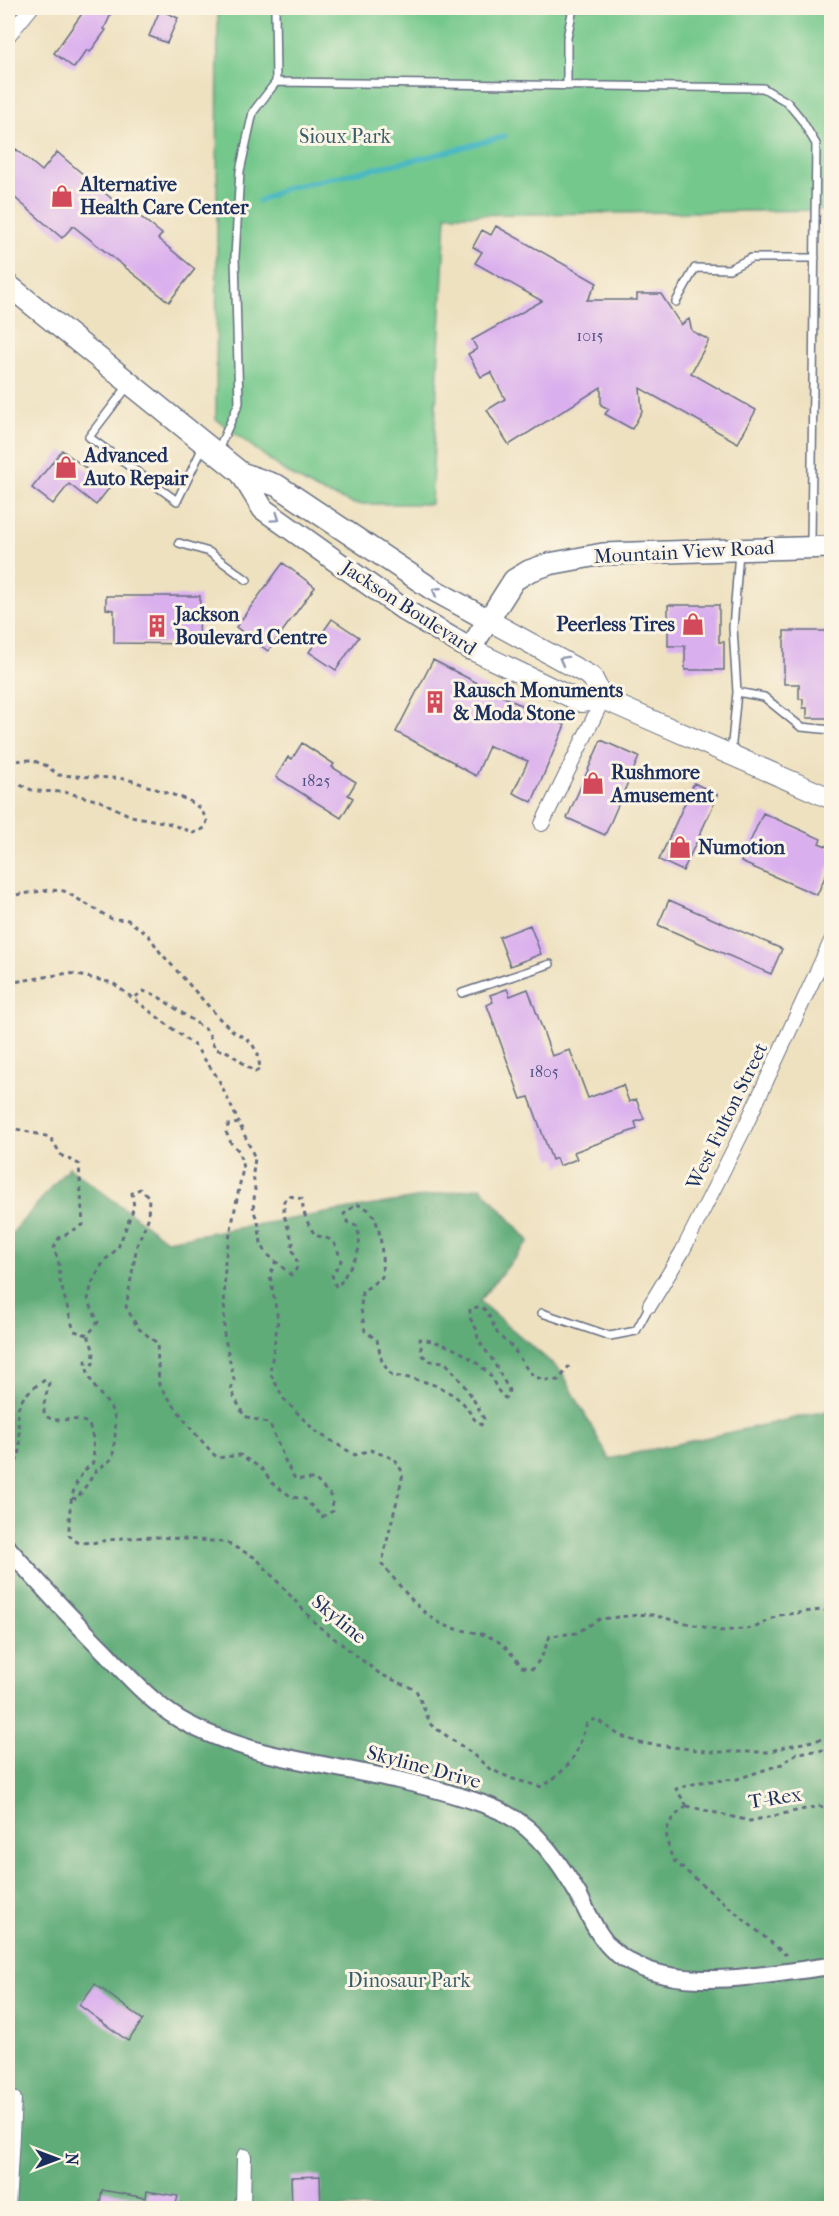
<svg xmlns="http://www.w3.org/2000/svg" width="839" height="2216" viewBox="0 0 839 2216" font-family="'IM FELL French Canon',serif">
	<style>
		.green { fill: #74c88c; stroke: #487c75; stroke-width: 1.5 }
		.forest { fill: #5fac78; stroke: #3d6e6b; stroke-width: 1.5 }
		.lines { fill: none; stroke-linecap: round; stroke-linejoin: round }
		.stream { stroke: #4ab8c4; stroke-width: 5 }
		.building { fill: #daafee }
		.service-casing { stroke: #656d80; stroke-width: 10 }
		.minor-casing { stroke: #656d80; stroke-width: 16 }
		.tertiary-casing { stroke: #656d80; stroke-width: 20 }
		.secondary-casing { stroke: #656d80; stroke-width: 22 }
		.primary-casing { stroke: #656d80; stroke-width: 24 }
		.path { stroke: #656d80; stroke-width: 3; stroke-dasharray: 4.5 4.5; stroke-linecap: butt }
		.service { stroke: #fff; stroke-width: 7 }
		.minor { stroke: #fff; stroke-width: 14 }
		.tertiary { stroke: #fff; stroke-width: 16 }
		.secondary { stroke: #fff; stroke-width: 20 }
		.primary { stroke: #fff; stroke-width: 21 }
		.oneway { stroke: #8d97ae }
		.labels { text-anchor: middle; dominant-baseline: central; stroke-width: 6; stroke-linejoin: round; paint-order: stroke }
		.number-label { font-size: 16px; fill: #4b4f82 }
		.park-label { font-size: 20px; fill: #365d6c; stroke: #fcf5e5 }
		.poi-label { font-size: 20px; font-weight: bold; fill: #1b2f5e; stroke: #fcf5e5; text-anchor: start }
		.street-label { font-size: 20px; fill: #1b2f5e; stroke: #fcf5e5 }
	</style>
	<rect width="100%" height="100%" fill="#fcf5e5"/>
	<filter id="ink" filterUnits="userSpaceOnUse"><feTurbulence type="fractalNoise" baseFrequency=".0167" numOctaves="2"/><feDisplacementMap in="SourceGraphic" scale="12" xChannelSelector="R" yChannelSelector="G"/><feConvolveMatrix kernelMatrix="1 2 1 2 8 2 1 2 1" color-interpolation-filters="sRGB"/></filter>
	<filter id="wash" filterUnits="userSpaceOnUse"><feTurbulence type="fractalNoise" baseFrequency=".008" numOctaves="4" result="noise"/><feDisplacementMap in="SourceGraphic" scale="24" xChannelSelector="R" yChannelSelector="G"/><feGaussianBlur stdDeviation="1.35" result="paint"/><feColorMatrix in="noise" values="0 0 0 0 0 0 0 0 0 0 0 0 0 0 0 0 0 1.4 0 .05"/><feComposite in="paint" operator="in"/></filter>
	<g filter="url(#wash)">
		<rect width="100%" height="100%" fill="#eee1c0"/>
		<path class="green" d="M218 8H831V210L446 215 431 504H354L317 490 286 472 216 419Z"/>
		<path class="forest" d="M69 1167 166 1240 481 1187 529 1241 479 1301 562 1372 609 1459 831 1410V2208H8V1238Z"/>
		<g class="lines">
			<path class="stream" d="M259 201 286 188 431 156 505 136"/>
		</g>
		<g id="blocks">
			<path class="building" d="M86 8H114L104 29 106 30 90 52 87 50 74 68 54 53Z
				M160 10 178 18 167 43 149 36Z
				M16 149 42 171 57 152 119 205 122 202 162 234 158 239 195 269 169 302 73 226 62 238 8 192V158Z
				M496 226 597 283 587 300H637V294H661L681 325 689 319 692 331 709 340 691 373 756 410 738 443 640 388 642 411 632 429 605 414 609 409 601 405V387L509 445 487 410 505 399 491 372 481 377 468 354 477 349 472 340 542 301 475 263 482 252 473 247 482 230 491 235Z
				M62 450 110 487 96 505 69 484 53 504 32 488Z
				M283 563 315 587 268 651 236 627Z
				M106 596H200L199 644 114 643V610L106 609Z
				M668 605H719V642H724V670H685V646H668Z
				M332 619 359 637 336 670 309 652Z
				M784 631H831L829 718H807V708H803V699H799V684H784Z
				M433 660 510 700 565 725 532 802 513 793 528 761 489 746 476 776 454 764 455 763 396 732Z
				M601 740 639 757 605 835 567 818Z
				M302 743 334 764 332 767 356 782 348 795 353 798 341 818 276 777 288 757 292 759Z
				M694 783 718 795 683 871 659 860Z
				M763 813 821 839 819 843 831 848V863L817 895 741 862Z
				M669 900 782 949 771 974 658 925Z
				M530 925 541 954 510 966 499 937Z
				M507 989 510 996 528 989 552 1056 570 1050 588 1098 623 1085 629 1102 636 1099 644 1119 635 1122 637 1129 574 1152 577 1159 559 1166 556 1158 552 1160 529 1097 521 1099 487 1005 493 1002 490 995Z
				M95 1984 143 2020 128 2041 79 2005Z
				M320 2176 321 2208H292L291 2177Z
				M102 2190 146 2198 147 2191 178 2196 175 2208H99Z"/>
		</g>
	</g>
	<g filter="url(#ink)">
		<use href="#blocks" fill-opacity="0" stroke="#656d80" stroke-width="1.5"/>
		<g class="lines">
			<g class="service-casing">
				<path id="service" d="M275 8 276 82
					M567 86V38L573 8
					M676 302 695 268 729 269 751 258H815
					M128 386 89 437 177 501 204 445
					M218 450 239 403 235 257 240 171 253 112 276 82 763 88 787 102 801 119 816 144 811 544
					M179 543 209 552 247 580
					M737 692 764 697 801 727 832 730
					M731 753 737 692 733 628 739 552
					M462 993 550 964
					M542 1313 610 1336 636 1331 650 1305"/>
			</g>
			<g class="minor-casing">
				<path id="minor" d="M8 36 31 8
					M542 824 603 699
					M650 1305 682 1252 744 1129 832 939
					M8 2208 14 2099
					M243 2208 244 2156"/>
			</g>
			<g class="tertiary-casing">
				<path id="tertiary" d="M8 1548C39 1584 72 1619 106 1653 128 1676 151 1702 179 1719 204 1734 234 1744 262 1752 326 1768 392 1775 455 1795 472 1800 490 1805 506 1814 538 1830 560 1864 578 1894 588 1913 598 1938 615 1952 670 1998 766 1973 832 1966"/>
			</g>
			<g class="secondary-casing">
				<path id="secondary" d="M488 620 592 677 603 699
					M470 649 581 702 603 699 832 799"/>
			</g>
			<g class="primary-casing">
				<path id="primary" d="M8 285 241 473 278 486 432 589 488 620
					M241 473 263 509 406 611 470 649 514 580 529 571 549 564 603 554 832 547"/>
			</g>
			<path class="path" d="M8 761 32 760 47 766 58 775 127 779 188 800 201 809 207 821 205 828 194 833 168 823 131 816 100 801 64 792 34 791 8 780
				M8 896 49 890 64 891 112 919 128 920 149 936 160 952 220 1019 233 1031 251 1042 258 1054 260 1069 255 1072 228 1052 215 1049 208 1031 156 995 143 991 133 999
				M8 983 69 973 113 983 195 1046 218 1078 239 1123
				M8 1127 50 1137 62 1156 79 1164 83 1225 59 1238 54 1248 59 1264 60 1281 74 1331 88 1335
				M276 1260 270 1275 278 1320 270 1373 284 1399 315 1431 355 1455 370 1450 395 1459 403 1473C397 1504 388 1533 382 1564 399 1584 415 1608 438 1622 455 1632 476 1630 492 1638 505 1644 513 1656 522 1667L533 1669 542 1656 550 1636 576 1633 600 1619 647 1614 721 1631 754 1628 779 1615 822 1610 832 1612
				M8 1467C31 1459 13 1424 19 1406 23 1395 35 1386 45 1380L49 1383 44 1404V1414C56 1427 71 1413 89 1424L93 1438 94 1462C70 1480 69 1507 69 1535L77 1542 91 1543 122 1538 157 1537 225 1542 256 1558 317 1625 380 1674 416 1690 431 1725 470 1752 490 1769 513 1779 542 1787C573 1765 575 1758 587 1723L596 1719 619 1735 640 1743 714 1752H768L788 1746 832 1737
				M72 1498 77 1499 96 1471 113 1458C113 1446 117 1431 115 1419 111 1398 88 1392 86 1361L93 1364 94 1352 88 1335 98 1322 88 1299 92 1283 104 1261 118 1248 134 1207 132 1193 140 1189 149 1197 148 1219 137 1245 126 1307 138 1328 157 1343 159 1385 192 1430 217 1458 240 1455 261 1468 273 1484 292 1497 305 1499 322 1517 333 1511 332 1497 315 1479H295L286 1463 270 1424 244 1416 231 1390 234 1380 224 1334 225 1260 243 1168 239 1151 231 1143 226 1132 228 1125 239 1123 255 1158 253 1173 255 1190 253 1210 258 1221 261 1243 266 1253 291 1275C302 1267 296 1258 291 1247L293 1243 284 1215V1201L290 1196 302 1199C303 1213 307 1224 316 1236 335 1238 336 1244 341 1261L332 1275 336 1287C342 1283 343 1278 347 1272 359 1253 362 1248 357 1226L348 1223 344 1214 357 1204C360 1206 367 1208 370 1211 382 1224 383 1260 382 1277L362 1292 361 1309 365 1331 377 1340 382 1362 392 1376C418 1378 444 1385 463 1403 470 1411 472 1419 481 1425L484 1419C474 1398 461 1380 445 1362L431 1361 422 1355 420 1339C445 1342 469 1354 487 1372 495 1379 493 1388 505 1398L508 1395 509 1390 492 1359 478 1340 477 1330 470 1318V1309L481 1306C492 1316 491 1323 498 1334 502 1339 508 1343 512 1347 529 1368 527 1382 559 1380L569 1366
				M687 1806C663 1824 663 1833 673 1860L786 1955
				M687 1806 676 1789 700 1782 737 1779 782 1764 797 1753 832 1749
				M687 1806 750 1821 819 1806 832 1810"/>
			<use href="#service" class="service"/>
			<use href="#minor" class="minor"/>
			<use href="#tertiary" class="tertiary"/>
			<use href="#secondary" class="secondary"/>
			<use href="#primary" class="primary"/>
		</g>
		<defs><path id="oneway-chevron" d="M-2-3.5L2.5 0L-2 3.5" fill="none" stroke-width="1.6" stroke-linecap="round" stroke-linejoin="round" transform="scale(1.5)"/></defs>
		<g class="oneway">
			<use href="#oneway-chevron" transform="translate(276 518) rotate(35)"/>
			<use href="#oneway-chevron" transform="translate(436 591) rotate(-150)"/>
			<use href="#oneway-chevron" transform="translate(563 660) rotate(-151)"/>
		</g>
	</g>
	<defs>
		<g id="shop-bare" transform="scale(1.8)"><path d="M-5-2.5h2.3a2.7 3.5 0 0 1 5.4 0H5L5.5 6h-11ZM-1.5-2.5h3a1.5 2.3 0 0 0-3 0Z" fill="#d1495b" stroke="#fcf5e5" stroke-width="2.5" paint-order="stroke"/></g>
		<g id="building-bare" transform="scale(1.8)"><path d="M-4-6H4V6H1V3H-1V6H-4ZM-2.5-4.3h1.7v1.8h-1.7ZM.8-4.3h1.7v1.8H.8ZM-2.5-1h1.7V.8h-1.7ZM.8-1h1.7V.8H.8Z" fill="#d1495b" stroke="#fcf5e5" stroke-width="2.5" paint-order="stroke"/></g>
	</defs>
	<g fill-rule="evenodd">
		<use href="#shop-bare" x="62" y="196"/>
		<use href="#shop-bare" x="66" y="467"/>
		<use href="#shop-bare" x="693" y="624"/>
		<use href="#building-bare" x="157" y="626"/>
		<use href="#building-bare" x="435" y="702"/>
		<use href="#shop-bare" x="593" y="783"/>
		<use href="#shop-bare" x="680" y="847"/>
	</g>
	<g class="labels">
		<g class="number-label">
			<text x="590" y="335">1015</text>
			<text x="316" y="780">1825</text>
			<text x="544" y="1071">1805</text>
		</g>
		<g class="park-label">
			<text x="345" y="136">Sioux Park</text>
			<text x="409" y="1980">Dinosaur Park</text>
		</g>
		<g class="poi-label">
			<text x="80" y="184">Alternative<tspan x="80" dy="23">Health Care Center</tspan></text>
			<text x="84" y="455">Advanced<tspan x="84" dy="23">Auto Repair</tspan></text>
			<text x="175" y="614">Jackson<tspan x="175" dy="23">Boulevard Centre</tspan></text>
			<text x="675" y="624" text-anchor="end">Peerless Tires</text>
			<text x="453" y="690">Rausch Monuments<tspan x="453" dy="23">&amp; Moda Stone</tspan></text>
			<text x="611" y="772">Rushmore<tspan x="611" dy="23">Amusement</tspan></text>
			<text x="698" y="847">Numotion</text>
		</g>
		<g class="street-label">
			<text transform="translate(684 552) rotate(-3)">Mountain View Road</text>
			<text transform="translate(409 608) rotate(33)">Jackson Boulevard</text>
			<text transform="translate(727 1116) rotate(-64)">West Fulton Street</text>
			<text transform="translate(339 1619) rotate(40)">Skyline</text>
			<text transform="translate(424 1767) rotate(15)">Skyline Drive</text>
			<text transform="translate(775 1798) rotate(-9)">T-Rex</text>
		</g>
	</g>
	<rect width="839" height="2216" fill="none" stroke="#fcf5e5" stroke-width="30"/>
	<g transform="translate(57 2159) rotate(90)" stroke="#fcf5e5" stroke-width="4.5" paint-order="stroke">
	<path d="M0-4.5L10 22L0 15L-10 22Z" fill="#1b2f5e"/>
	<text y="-9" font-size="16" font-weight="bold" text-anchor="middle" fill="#1b2f5e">N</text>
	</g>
</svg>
